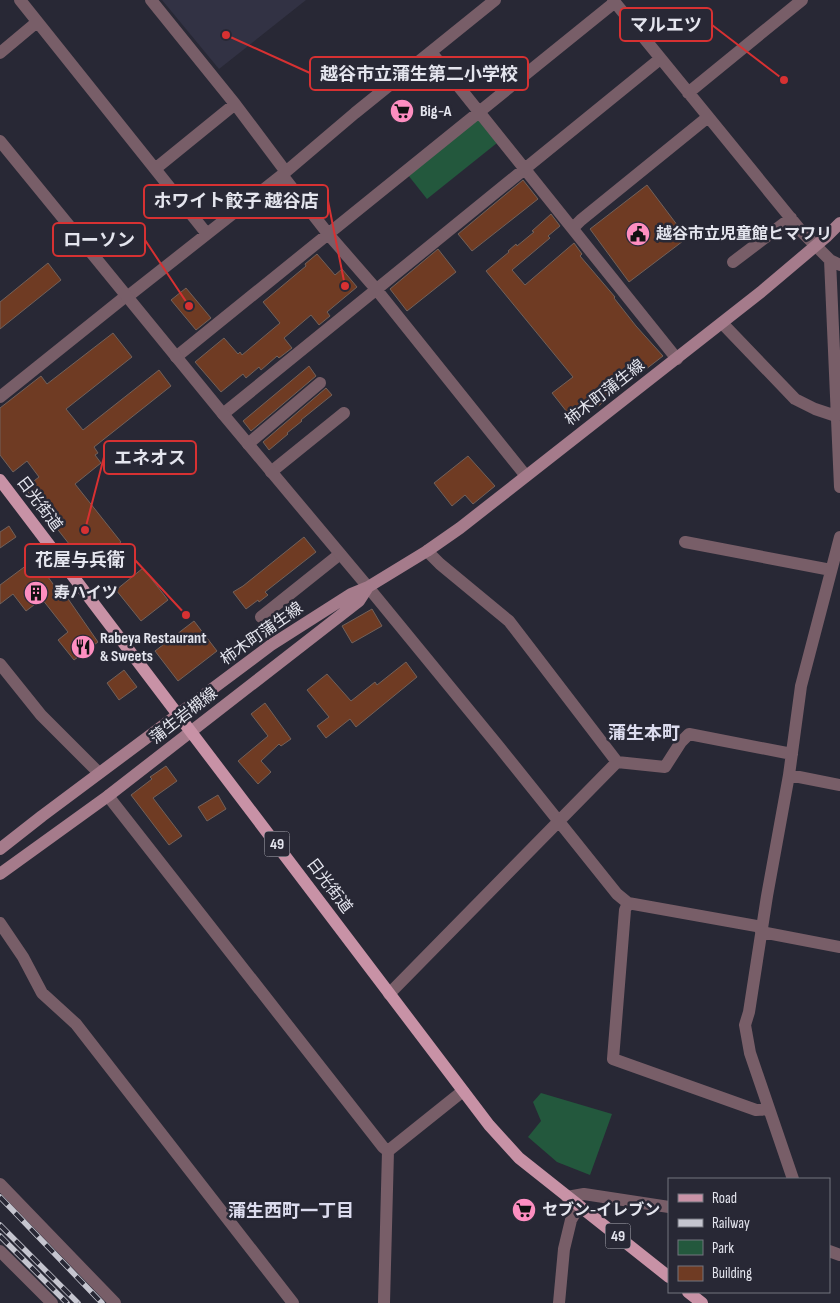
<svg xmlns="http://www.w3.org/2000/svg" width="840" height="1303" viewBox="0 0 840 1303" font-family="'Sofia Sans Condensed','Noto Sans JP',sans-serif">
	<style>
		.built { fill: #323244 }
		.green { fill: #23583d }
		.building { fill: #6f3b23; stroke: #72615a }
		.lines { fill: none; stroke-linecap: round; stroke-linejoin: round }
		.minor { stroke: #785e68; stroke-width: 12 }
		.tertiary { stroke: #785e68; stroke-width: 12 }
		.secondary { stroke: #a57b8b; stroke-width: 12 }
		.primary { stroke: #c892a6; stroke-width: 12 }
		.rail-casing { stroke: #c5c5cf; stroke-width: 5.5 }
		.rail { stroke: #282835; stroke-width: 4; stroke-dasharray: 11; stroke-linecap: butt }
		.labels { text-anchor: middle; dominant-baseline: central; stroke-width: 5; stroke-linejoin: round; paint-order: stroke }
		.shield { fill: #282835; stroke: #acacb6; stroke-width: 1 }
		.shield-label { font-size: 15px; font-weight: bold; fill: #e4e5ee }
		.poi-label { font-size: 16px; font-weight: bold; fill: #e4e5ee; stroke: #282835; text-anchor: start }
		.street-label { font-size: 16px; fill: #e4e5ee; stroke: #282835 }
		.neighbourhood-label { font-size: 18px; font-weight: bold; fill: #dcdcee; stroke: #282835 }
		.leader { fill: none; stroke: #d73132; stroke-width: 2 }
		.callout-dot { fill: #d73132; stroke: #282835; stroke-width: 2 }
		.callout { fill: #282835; stroke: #d73132; stroke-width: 2 }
		.callout-label { font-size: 18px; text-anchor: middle; font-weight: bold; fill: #e4e5ee }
	</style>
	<rect width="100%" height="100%" fill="#282835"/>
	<path class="built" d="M162 0H306L219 69Z"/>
	<path class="green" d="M474 121H479L497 143 427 199 408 175Z
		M541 1093 612 1114 590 1175 557 1162 528 1137 541 1121 533 1102Z"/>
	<path class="building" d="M523 180 538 199 472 251 458 234Z
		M647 185 687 238 629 282 590 229Z
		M551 214 560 226 548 236 550 238 512 270 525 285 574 243 582 254 580 256 615 297 614 298 636 326 663 356 597 407 596 405 574 421 552 393 573 377 486 271 509 252 508 251 516 244 517 246 534 232 532 231Z
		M438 249 456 272 407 311 390 289Z
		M317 254 335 275 342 269 357 287 327 312 330 316 319 325 311 315 284 338 292 348 279 358 277 356 261 370 259 367 246 378 243 374 221 392 195 362 224 338 238 354 240 352 242 355 280 323 263 302 306 266 305 264Z
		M48 263 61 280 0 329V302Z
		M186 288 211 318 196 330 171 300Z
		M113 333 132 357 66 409 83 430 159 370 171 386 94 447 98 453 95 455 101 463 75 484 121 542 88 568 25 488 39 477 27 461 13 472 0 455V408L41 376 47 384Z
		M309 366 316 376 251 431 243 421Z
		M326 388 332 395 301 420 302 421 287 433 288 434 269 450 263 442Z
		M468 456 495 486 473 504 465 495 452 506 434 483Z
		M9 526 16 537 0 548V532Z
		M304 537 316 552 265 592 268 595 259 602 258 600 246 609 233 592 243 586Z
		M35 559 61 595 64 593 98 642 74 660 58 640 68 632 42 599 26 611 13 594 0 604V585Z
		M143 568 168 600 141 621 116 590Z
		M372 609 382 626 352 643 342 626Z
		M194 621 217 651 178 681 155 651Z
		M406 662 417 677 356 727 350 719 326 738 317 726 329 717 307 690 327 674 351 701 375 682 377 685Z
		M124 670 137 687 119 700 107 683Z
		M265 703 291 739 281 746 279 744 261 761 271 772 258 784 238 761 268 736 251 714Z
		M166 766 177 781 153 798 182 836 169 845 131 795 152 779 150 777Z
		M218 795 226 809 207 821 198 807Z"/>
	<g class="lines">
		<path class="minor" d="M20 0 207 234
			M151 0 235 104 286 172
			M613 0 802 232 830 260 840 265
			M431 52 677 359
			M0 53 37 22
			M688 93 802 0
			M155 169 235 104
			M282 175 329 235 376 289 526 476
			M573 228 581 220 708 117
			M830 260 840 487
			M733 262 791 218
			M127 297 282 175 355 113 495 0
			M722 323 795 399 815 409 836 416
			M176 357 615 2
			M0 397 126 296
			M223 414 660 59
			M248 444 320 383
			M271 472 344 413
			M685 542 831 570
			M427 551 440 564 509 621 617 762 665 767 681 742 689 734 792 754
			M368 587 500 748 617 894 628 903 762 927
			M261 617 340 554
			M0 664 41 715 99 773
			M789 775 840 785
			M108 796 383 1147 388 1151
			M628 903 625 910 613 1059 756 1110 769 1109
			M0 923 23 957 42 993 76 1024 293 1303
			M761 932 840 947
			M389 994 617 762
			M793 1179 750 1053 745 1025 749 1012 767 896 789 775 801 686 840 537
			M0 1184 115 1303
			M0 1251 52 1303
			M384 1303 388 1151 463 1091
			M559 1303 564 1249 571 1220 579 1206"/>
		<path class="tertiary" d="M0 141 223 414 368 587
			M567 1197 584 1194 669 1207
			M829 1251 840 1255"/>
		<path class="secondary" d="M0 849 42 816 271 645 351 594 368 587
			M0 874 108 796 359 601 368 587 427 551 460 528 761 292 826 237 840 223"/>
		<path class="primary" d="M0 480 489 1125 519 1158 669 1277
			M688 1292 702 1303"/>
		<g class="rail-casing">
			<path id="rail" d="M0 1197 102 1303
				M0 1225 78 1303
				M0 1236 67 1303"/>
		</g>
		<use href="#rail" class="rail"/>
	</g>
	<defs>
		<g id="supermarket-disc" transform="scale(1.25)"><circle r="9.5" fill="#fd8ec0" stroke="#282835"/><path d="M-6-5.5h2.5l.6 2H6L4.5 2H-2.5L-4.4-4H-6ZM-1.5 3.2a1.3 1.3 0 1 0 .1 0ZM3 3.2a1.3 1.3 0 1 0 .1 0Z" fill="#111"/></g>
		<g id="civic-disc" transform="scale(1.25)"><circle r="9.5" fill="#fd8ec0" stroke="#282835"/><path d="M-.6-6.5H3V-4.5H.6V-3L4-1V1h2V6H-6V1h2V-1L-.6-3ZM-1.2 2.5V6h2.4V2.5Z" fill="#111"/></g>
		<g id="building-disc" transform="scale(1.25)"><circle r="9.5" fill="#fd8ec0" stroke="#282835"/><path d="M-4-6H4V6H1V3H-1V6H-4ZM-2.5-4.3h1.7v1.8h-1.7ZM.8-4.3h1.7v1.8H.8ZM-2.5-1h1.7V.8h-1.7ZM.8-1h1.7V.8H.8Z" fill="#111"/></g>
		<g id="restaurant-disc" transform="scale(1.25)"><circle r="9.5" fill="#fd8ec0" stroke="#282835"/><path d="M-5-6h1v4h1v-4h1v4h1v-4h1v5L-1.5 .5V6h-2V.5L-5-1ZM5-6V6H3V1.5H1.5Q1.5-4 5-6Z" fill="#111"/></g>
	</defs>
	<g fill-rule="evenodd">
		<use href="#supermarket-disc" x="402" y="111"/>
		<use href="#civic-disc" x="638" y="234"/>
		<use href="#building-disc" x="36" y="593"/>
		<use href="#restaurant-disc" x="83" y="647"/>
		<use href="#supermarket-disc" x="524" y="1210"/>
	</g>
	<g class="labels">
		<g class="shield">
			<rect x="264.5" y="831.5" width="25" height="25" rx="4"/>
			<rect x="605.5" y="1223.5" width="25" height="25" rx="4"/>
		</g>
		<g class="shield-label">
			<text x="277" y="844">49</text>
			<text x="618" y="1236">49</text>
		</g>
		<g class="poi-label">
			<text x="420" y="111">Big-A</text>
			<text x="656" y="234">越谷市立児童館ヒマワリ</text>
			<text x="54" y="593">寿ハイツ</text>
			<text x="100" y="638">Rabeya Restaurant<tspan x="100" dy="18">&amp; Sweets</tspan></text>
			<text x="542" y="1210">セブン-イレブン</text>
		</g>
		<g class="street-label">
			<text transform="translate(605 393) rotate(-38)">柿木町蒲生線</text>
			<text transform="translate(39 504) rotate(53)">日光街道</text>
			<text transform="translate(262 634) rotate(-35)">柿木町蒲生線</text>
			<text transform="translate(184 716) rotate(-38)">蒲生岩槻線</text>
			<text transform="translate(329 886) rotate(53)">日光街道</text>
		</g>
		<g class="neighbourhood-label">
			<text x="644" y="733">蒲生本町</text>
			<text x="291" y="1211">蒲生西町一丁目</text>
		</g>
	</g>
	<path class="leader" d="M784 80L712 25M226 35L310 73M345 286L328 201M189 306L145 240M85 530L104 457M186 615L135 560"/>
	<g class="callout-dot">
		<circle cx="784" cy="80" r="5"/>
		<circle cx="226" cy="35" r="5"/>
		<circle cx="345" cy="286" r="5"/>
		<circle cx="189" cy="306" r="5"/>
		<circle cx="85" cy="530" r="5"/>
		<circle cx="186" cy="615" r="5"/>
	</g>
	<g class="callout">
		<rect x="620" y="8" width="92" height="33" rx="5"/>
		<rect x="310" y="57" width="218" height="33" rx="5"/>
		<rect x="144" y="185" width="184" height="33" rx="5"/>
		<rect x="53" y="223" width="92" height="33" rx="5"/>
		<rect x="104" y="441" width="92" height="33" rx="5"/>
		<rect x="25" y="544" width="110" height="33" rx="5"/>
	</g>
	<g class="callout-label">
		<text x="666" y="31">マルエツ</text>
		<text x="419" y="80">越谷市立蒲生第二小学校</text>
		<text x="236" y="207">ホワイト餃子 越谷店</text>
		<text x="99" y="246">ローソン</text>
		<text x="150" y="464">エネオス</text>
		<text x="80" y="566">花屋与兵衛</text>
	</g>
	<rect x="668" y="1178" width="162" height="115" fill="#282835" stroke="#73747f"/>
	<rect x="678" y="1194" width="25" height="8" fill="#c892a6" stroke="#73747f"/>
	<text x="712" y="1203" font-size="15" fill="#e4e5ee">Road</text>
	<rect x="678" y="1219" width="25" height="8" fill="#c5c5cf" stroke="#73747f"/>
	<text x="712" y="1228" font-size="15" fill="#e4e5ee">Railway</text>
	<rect x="678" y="1240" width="25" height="15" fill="#23583d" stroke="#73747f"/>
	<text x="712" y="1253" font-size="15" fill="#e4e5ee">Park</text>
	<rect x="678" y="1266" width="25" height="15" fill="#6f3b23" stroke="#73747f"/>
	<text x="712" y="1278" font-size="15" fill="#e4e5ee">Building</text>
</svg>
